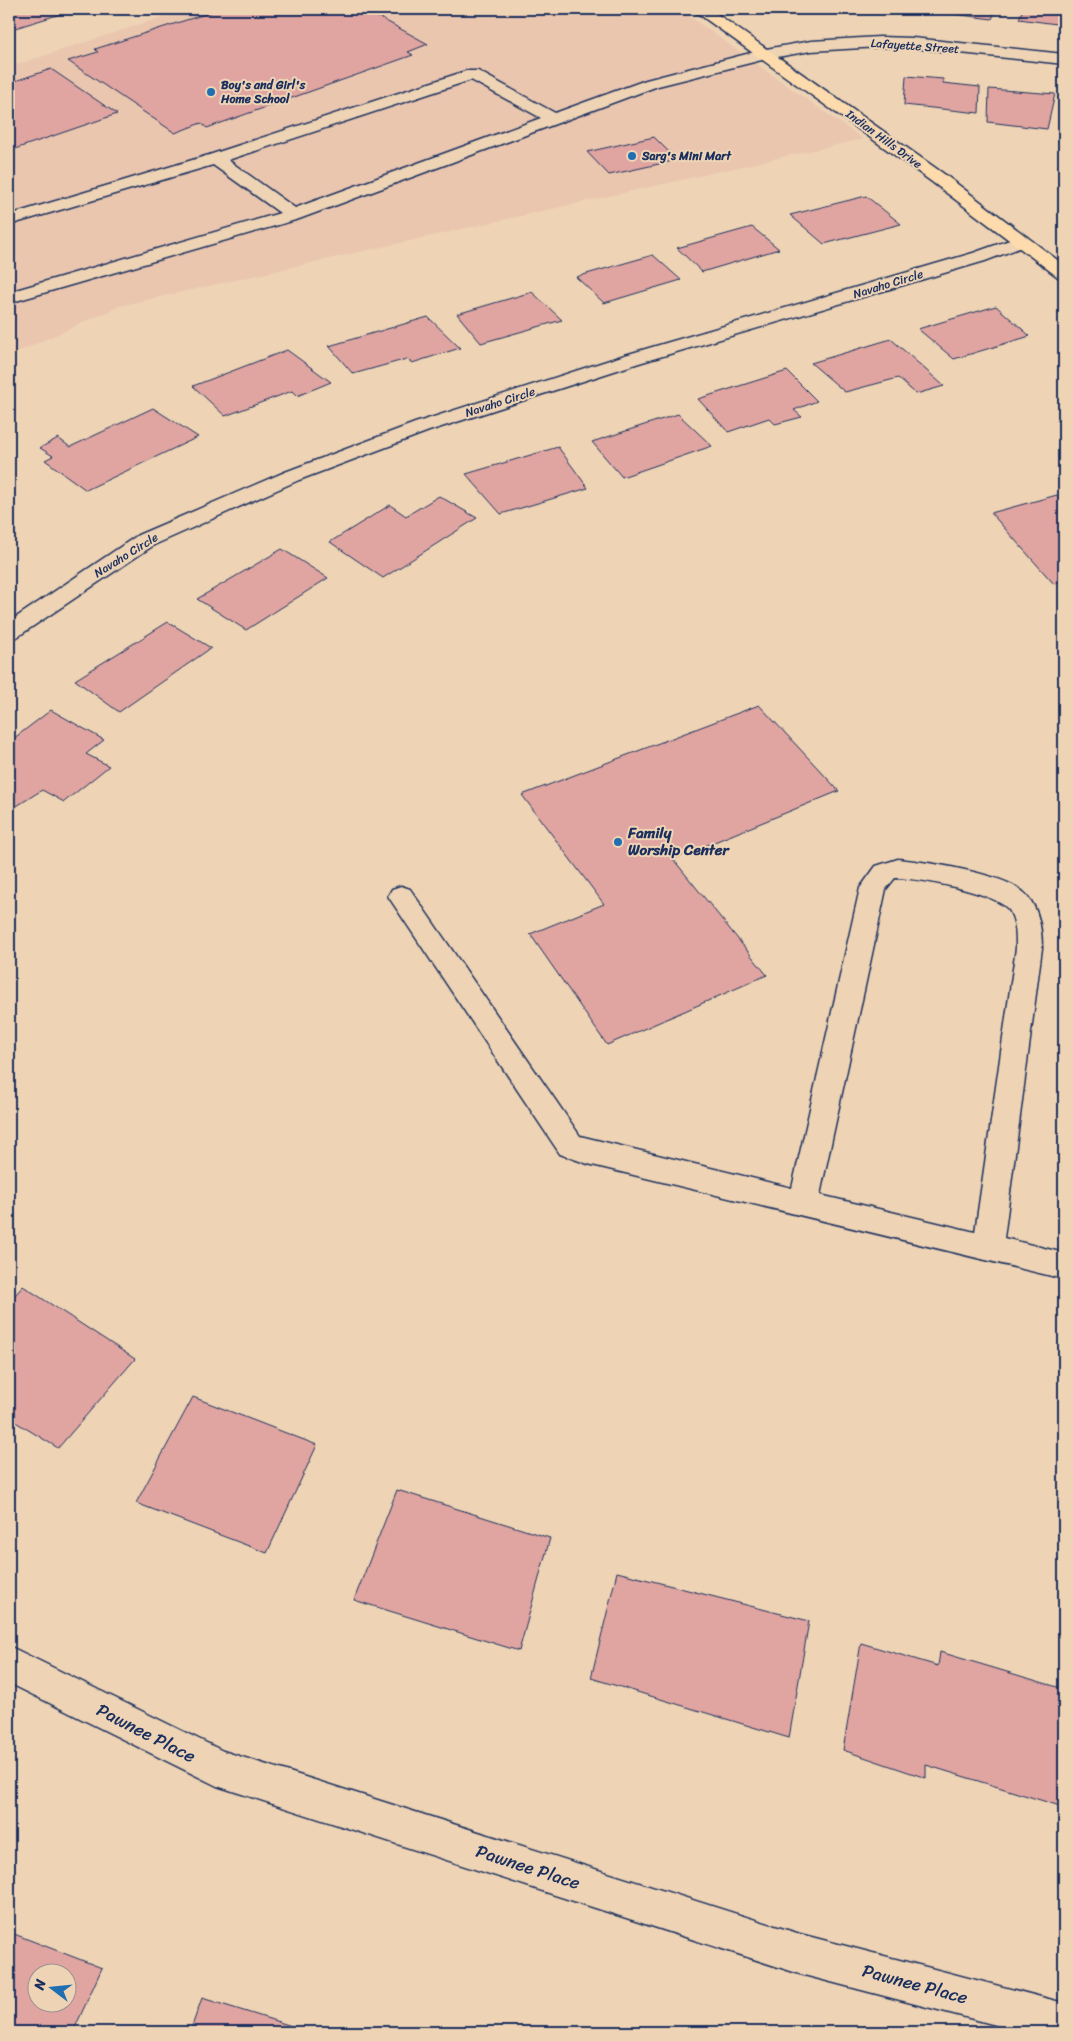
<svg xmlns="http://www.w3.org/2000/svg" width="1073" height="2041" viewBox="0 0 1073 2041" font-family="Sriracha,sans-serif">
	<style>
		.built { fill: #eac6af }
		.building { fill: #e0a5a1; stroke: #1b2f5e; fill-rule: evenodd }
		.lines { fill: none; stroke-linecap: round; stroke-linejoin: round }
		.minor-casing { stroke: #1b2f5e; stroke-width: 3 }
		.major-casing { stroke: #1b2f5e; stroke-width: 3 }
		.minor { fill: #eed4b5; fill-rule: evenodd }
		.major { fill: #fedbac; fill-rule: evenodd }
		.poi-dot { fill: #1f6fb2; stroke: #eed4b5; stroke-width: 2 }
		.labels { text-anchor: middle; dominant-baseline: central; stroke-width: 4; stroke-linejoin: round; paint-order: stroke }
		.far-street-label { font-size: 12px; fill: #1b2f5e; stroke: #eed4b5 }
		.far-poi-label { font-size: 12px; font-weight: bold; fill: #1b2f5e; stroke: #eed4b5; text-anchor: start }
		.poi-label { font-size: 15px; font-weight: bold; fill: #1b2f5e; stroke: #eed4b5; text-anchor: start }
		.near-street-label { font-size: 18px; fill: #1b2f5e; stroke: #eed4b5 }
	</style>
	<rect width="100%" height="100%" fill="#eed4b5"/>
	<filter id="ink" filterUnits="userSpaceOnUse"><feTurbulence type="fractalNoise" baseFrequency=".02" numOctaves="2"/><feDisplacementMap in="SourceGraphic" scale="10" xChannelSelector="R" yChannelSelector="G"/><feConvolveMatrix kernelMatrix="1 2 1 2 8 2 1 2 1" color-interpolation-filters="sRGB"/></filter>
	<g filter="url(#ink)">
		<path class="built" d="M187 9H679L863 139 120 306 9 356V67Z"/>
		<path class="building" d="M9 9H77L15 28 9 23Z
			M221 9H364L428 44 408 52 413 55 207 128 201 123 175 133 68 61 98 52 95 49Z
			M932 9H996L992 19 946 13 948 10Z
			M1023 9H1064V25L1019 19Z
			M51 69 117 114 9 151V83Z
			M906 76 943 79V83L980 87 979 113 904 105Z
			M989 89 1055 94 1047 129 988 122Z
			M654 137 677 160 609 175 587 152Z
			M866 196 901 224 824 244 790 215Z
			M752 227 779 249 702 272 677 248Z
			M653 255 681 280 604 303 576 277Z
			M532 292 562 320 481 343 457 314Z
			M996 306 1030 336 954 359 918 329Z
			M428 317 460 348 412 363 407 359 353 374 329 346Z
			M891 339 944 386 916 394 898 378 845 392 811 363Z
			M287 350 331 382 297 396 292 391 225 416 193 386Z
			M787 371 817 401 794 410 802 417 775 424 769 418 728 432 698 399Z
			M153 408 198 437 86 490 45 460 53 456 40 448 58 438 70 447Z
			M678 414 712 446 622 477 592 442Z
			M558 447 588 488 501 514 466 474Z
			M1057 495 1064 503V581L1054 584 991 513Z
			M439 496 477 518 383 578 330 542 390 505 406 516Z
			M282 549 328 578 246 630 197 599Z
			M168 622 211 648 119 712 75 680Z
			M759 705 839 791 673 859 767 975 607 1045 530 934 604 904 522 795Z
			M51 710 104 740 86 754 109 766 64 802 42 790 12 809 9 807V742Z
			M23 1286 135 1359 58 1448 9 1418V1302Z
			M193 1397 317 1445 267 1553 136 1503Z
			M397 1490 550 1538 519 1651 354 1600Z
			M617 1572 809 1621 789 1738 591 1678Z
			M861 1643 938 1666 940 1652 1064 1689V1766L1060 1806 926 1765V1778L843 1750Z
			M9 1932 102 1968 73 2032H9ZM38 1974H68V2004H38Z
			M202 1998 311 2032H190Z"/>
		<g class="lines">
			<g class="minor-casing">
				<path id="minor" d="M879 37 913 38 1064 54V64L913 48 879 47 811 51 766 59 658 86 299 219 9 303V292L280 213 213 165 9 225V215L209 155 466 71H478L555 113 646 80 766 49 811 41ZM471 80 541 118 295 208 228 160Z
					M1021 236 1027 237 1030 241 1027 245 985 261 639 363 429 431 299 480 154 545 17 637 9 639V622L138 535 285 472 415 423 625 355 973 253Z
					M898 859C927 862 1000 873 1022 891 1038 904 1042 928 1042 948L1004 1238 1064 1253V1279L588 1164 560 1154 388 896 392 889 401 886 410 889 580 1136 792 1188 860 888 876 866ZM895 878C918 878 995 892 1009 910 1016 921 1016 936 1016 948L975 1232 820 1195 886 889Z
					M9 1646 223 1751 800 1934 1064 2003V2032H1023L800 1974 217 1786 9 1683Z"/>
			</g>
			<g class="major-casing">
				<path id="major" d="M694 9H710L944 174 1064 265V278L1058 277 932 182 696 12Z"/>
			</g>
			<use href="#minor" class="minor"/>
			<use href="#major" class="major"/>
		</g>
	</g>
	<g class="poi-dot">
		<circle cx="211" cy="92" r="5"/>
		<circle cx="632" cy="156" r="5"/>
		<circle cx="618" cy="842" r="5"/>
	</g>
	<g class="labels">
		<g class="far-street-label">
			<text transform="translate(915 46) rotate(4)">Lafayette Street</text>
			<text transform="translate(884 139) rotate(36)">Indian Hills Drive</text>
			<text transform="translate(888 284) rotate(-17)">Navaho Circle</text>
			<text transform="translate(500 402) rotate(-18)">Navaho Circle</text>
			<text transform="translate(126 555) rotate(-32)">Navaho Circle</text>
		</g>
		<g class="far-poi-label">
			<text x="221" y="85">Boy's and Girl's<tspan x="221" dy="14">Home School</tspan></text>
			<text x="642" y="156">Sarg's Mini Mart</text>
		</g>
		<g class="poi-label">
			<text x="628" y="833">Family<tspan x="628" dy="17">Worship Center</tspan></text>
		</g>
		<g class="near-street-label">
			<text transform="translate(146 1733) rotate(27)">Pawnee Place</text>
			<text transform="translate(528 1867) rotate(18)">Pawnee Place</text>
			<text transform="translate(915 1984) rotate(15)">Pawnee Place</text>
		</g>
	</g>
	<rect width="1073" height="2041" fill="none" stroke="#eed4b5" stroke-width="30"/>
	<rect x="15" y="15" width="1043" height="2011" fill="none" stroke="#1b2f5e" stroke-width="2" filter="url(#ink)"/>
	<g transform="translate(52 1988) rotate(286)"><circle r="24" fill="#eed4b5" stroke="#9a9292"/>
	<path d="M0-4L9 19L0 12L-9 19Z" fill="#1f6fb2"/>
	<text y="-8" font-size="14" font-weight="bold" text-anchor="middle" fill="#1b2f5e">N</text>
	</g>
</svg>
